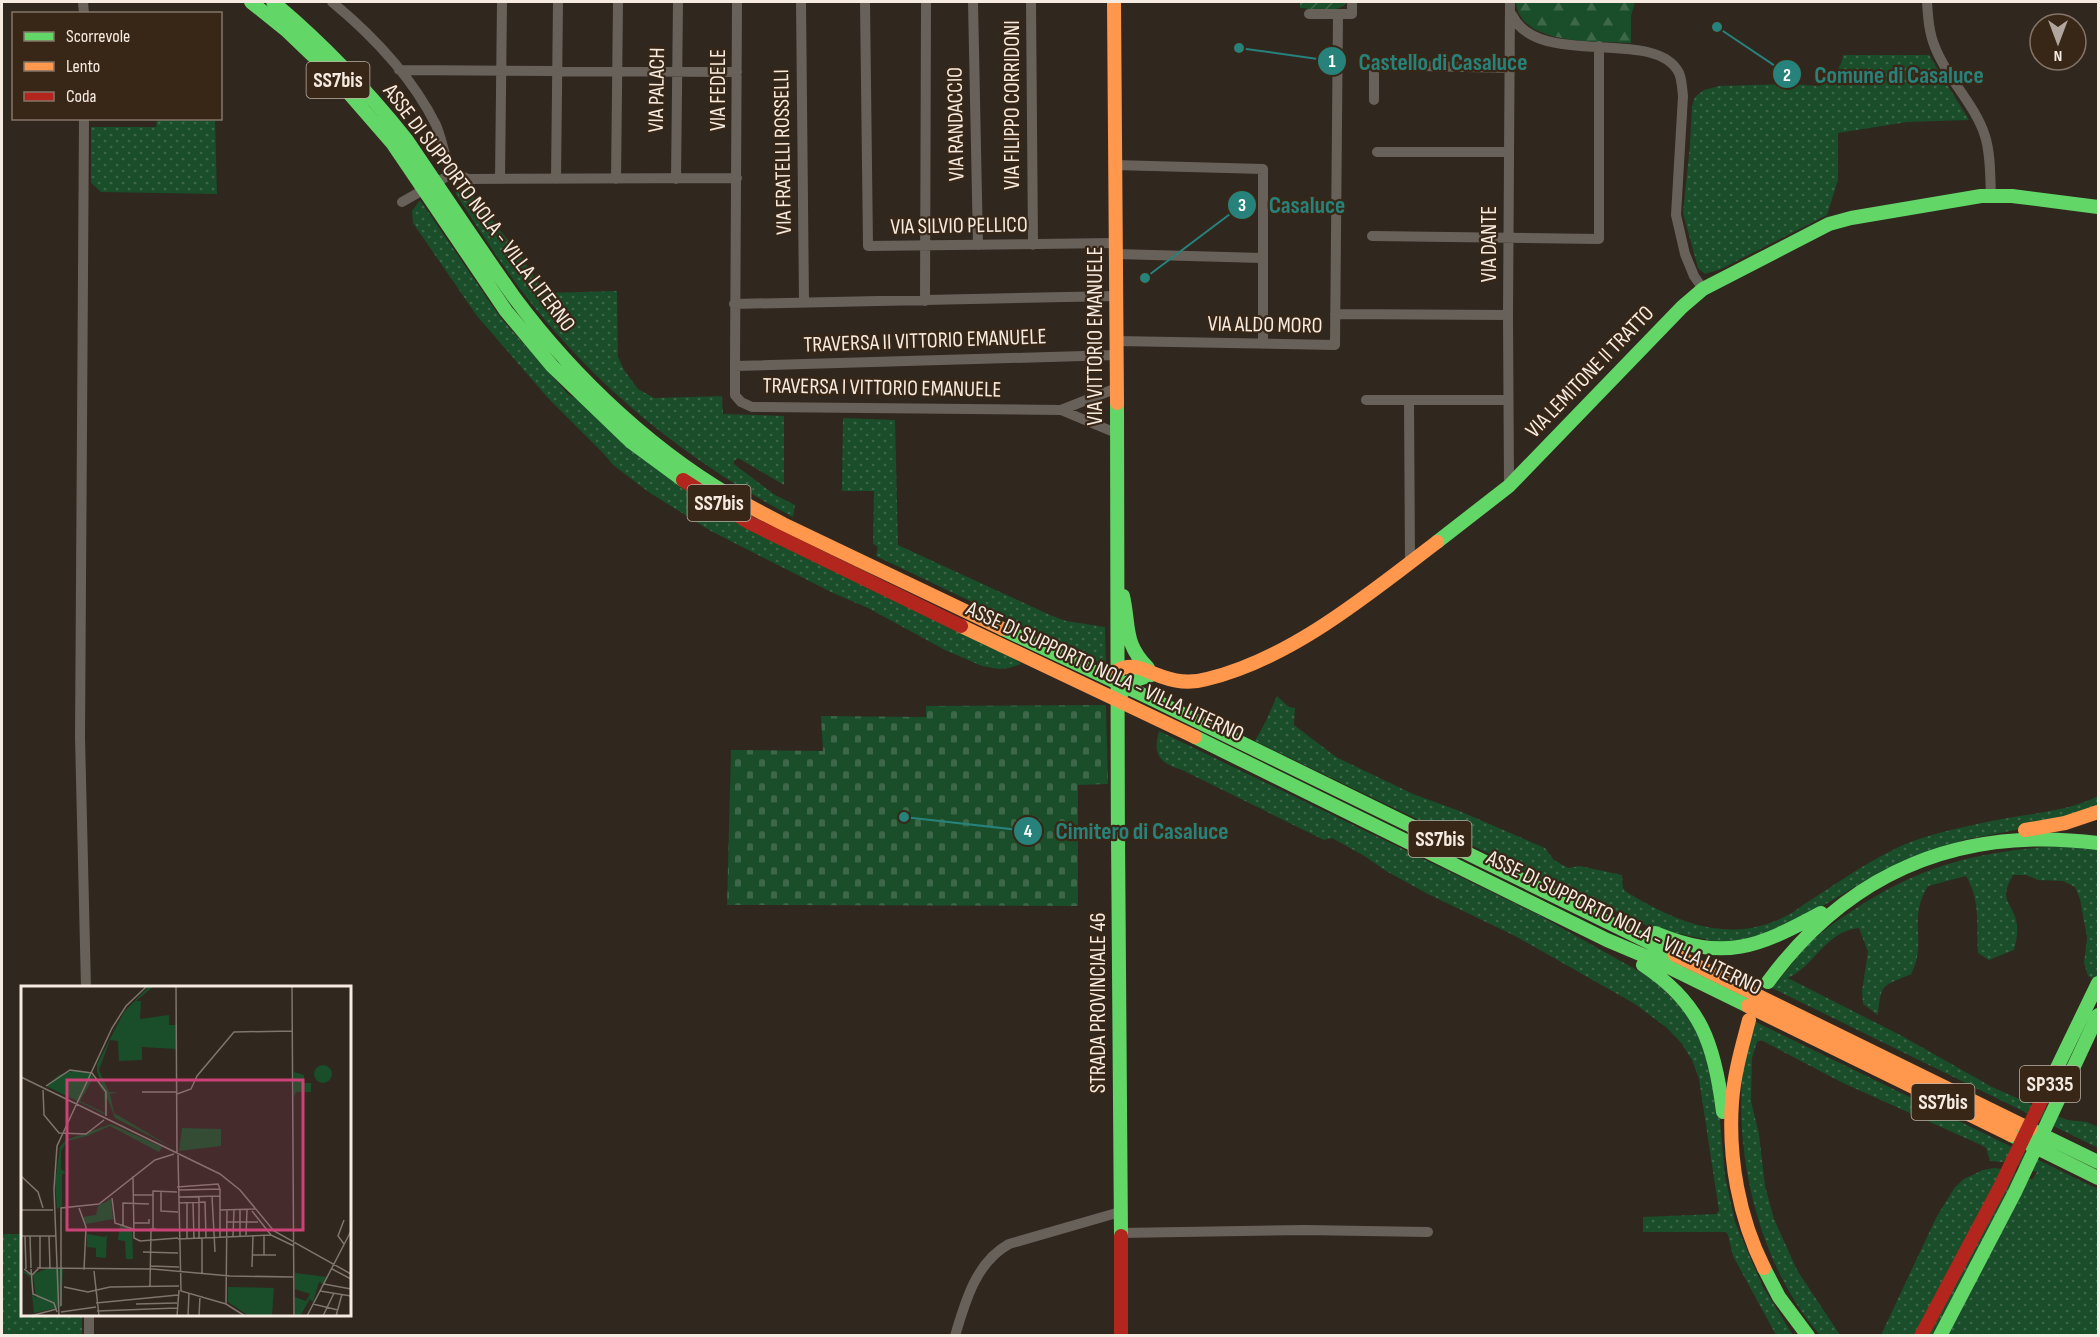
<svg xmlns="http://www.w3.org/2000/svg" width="2100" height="1337" viewBox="0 0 2100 1337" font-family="'Sofia Sans Condensed',sans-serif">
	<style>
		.grass { fill: url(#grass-dots) }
		.forest { fill: url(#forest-firs) }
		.cemetery { fill: url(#cemetery-stones) }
		.garden { fill: url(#garden-furrows) }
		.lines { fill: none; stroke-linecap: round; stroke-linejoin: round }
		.street { stroke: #68615a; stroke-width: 10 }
		.fast { stroke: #63d668; stroke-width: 14 }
		.slow { stroke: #ff974d; stroke-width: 14 }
		.jam { stroke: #b3261e; stroke-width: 14 }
		.labels { text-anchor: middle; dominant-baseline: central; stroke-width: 4.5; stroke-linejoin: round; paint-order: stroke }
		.shield { fill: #382717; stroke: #bdb0a4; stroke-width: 1.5 }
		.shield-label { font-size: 21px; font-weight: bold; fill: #f6ebe1 }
		.street-label { font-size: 22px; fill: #f6ebe1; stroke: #382717 }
		.inset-road { fill: none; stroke: #7f756d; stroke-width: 1.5 }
		.view { fill: #cc4276; fill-opacity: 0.15; stroke: #cc4276; stroke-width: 3 }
		.inset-edge { fill: none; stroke: #f6ebe1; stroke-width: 3 }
		.leader { fill: none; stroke: #26827a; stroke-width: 2 }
		.callout-dot { fill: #26827a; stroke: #382717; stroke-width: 2 }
		.mark-label { font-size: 18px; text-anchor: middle; font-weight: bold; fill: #fff }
		.callout-label { font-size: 24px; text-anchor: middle; font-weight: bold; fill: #26827a; stroke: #382717; stroke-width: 4.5; stroke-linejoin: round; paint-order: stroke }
	</style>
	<defs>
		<pattern id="grass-dots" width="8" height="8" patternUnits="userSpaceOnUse" patternTransform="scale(1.5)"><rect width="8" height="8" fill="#1a4d29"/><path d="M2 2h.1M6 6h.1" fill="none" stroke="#3c6748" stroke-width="1.8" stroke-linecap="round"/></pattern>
		<pattern id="forest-firs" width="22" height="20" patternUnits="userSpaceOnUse" patternTransform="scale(1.5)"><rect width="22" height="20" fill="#1a4d29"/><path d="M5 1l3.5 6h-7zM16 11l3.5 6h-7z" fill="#3c6748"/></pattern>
		<pattern id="cemetery-stones" width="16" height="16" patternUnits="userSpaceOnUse" patternTransform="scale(1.5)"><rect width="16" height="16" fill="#1a4d29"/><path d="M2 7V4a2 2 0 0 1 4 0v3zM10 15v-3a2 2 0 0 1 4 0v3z" fill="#3c6748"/></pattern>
		<pattern id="garden-furrows" width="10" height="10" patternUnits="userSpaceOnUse" patternTransform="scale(1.5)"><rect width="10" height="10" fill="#1a4d29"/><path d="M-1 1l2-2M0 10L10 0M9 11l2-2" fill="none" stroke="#3c6748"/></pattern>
	</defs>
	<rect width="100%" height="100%" fill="#30271f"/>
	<path class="grass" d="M1843 55H1929L1969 120 1907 122 1838 133V180L1827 215 1721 269 1705 274 1698 268 1683 213 1690 145 1692 106 1695 97 1704 90 1719 86 1789 84 1820 86 1833 78C1836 69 1843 65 1843 55Z
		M157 119H215L217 194 101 192 91 183V127H156Z
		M454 184 468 187 477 201 520 255 545 293 617 291 618 357 624 370 638 389 654 398 722 396 723 414 784 416V485L738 458 734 461V464L775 495 795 505 793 517C704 470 624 410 557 334 518 291 487 242 456 194Z
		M420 200 500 317 568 394 1022 664 1009 668 999 669 982 666 945 650 868 608 833 593 711 531 650 493 613 465 604 454 548 398 477 316 413 223 412 211Z
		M843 418 895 420 898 545 1050 615 1066 621 1105 627 1106 666 876 556 878 547 873 544 874 491H842Z
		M1277 696 1289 707 1295 708 1294 725 1336 757 1413 794 1457 810 1545 848 1554 860 1568 868 1580 866 1622 875 1623 888 1625 891C1674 921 1727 945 1784 917 1791 914 1797 909 1803 905 1821 893 1839 882 1857 870 1877 858 1899 845 1922 838 1948 830 1975 824 2002 819 2035 813 2068 811 2098 796V809L2058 822 1963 840 1882 871 1787 927 1728 944 1652 928 1604 906 1581 898 1255 741 1266 721Z
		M1159 731 1537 914 1651 978 1692 1017 1717 1089 1725 1176 1735 1222 1763 1287 1793 1335H1776L1733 1256 1728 1235 1726 1232H1643V1217L1716 1214 1719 1211 1699 1079 1692 1060 1682 1044 1667 1028 1635 1004 1515 936 1428 894 1386 871 1366 857 1332 838 1324 840 1182 770C1160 763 1152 755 1159 731Z
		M2061 846 2098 850V981L2088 976 2084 963 2087 938 2080 899 2075 887 2063 881 2038 880 2026 875H2013C1997 903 2014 902 2017 925 2018 934 2016 942 2014 950L1989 960 1978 953C1976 926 1981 901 1966 876L1928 886C1907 920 1928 943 1911 974 1883 987 1881 981 1878 1015L1863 1004 1862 991 1868 952 1859 928C1824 932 1815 966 1788 978L1902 1036 1992 1087 2067 1120 2087 1122 2098 1127V1148L1772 988C1784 974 1795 959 1807 946 1822 931 1840 918 1858 907 1924 864 1983 850 2061 846Z
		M1756 1022 2098 1189V1335H1881L1936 1218 1955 1187 1964 1179 1983 1170 1994 1168 2010 1170 2032 1180 2037 1172 2012 1163 1990 1161 1986 1148 1981 1145 1843 1083 1761 1040 1757 1042 1752 1058 1751 1101 1759 1134 1765 1186 1774 1219 1797 1270 1840 1335H1820C1762 1269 1736 1166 1742 1079 1744 1060 1751 1040 1756 1022Z
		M2 1234H22V1314L82 1315V1335H2Z"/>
	<path class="forest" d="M1516 2H1635L1631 16V43C1598 41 1519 46 1516 2Z"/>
	<path class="cemetery" d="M1106 705 1108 784 1078 785V906L727 905 731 750 823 751 821 716 926 717V706Z"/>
	<path class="garden" d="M1300 2H1347C1338 15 1314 9 1300 8Z"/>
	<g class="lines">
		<path class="street" d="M83 2 84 14
			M332 2C372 35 412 77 436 125 443 141 444 159 453 173
			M737 2 735 366V395L741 402 752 407 1061 410 1117 388
			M801 2 804 303
			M865 2 868 246 1115 243
			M973 2 978 245
			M1031 2 1033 245
			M1927 2C1928 17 1929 33 1935 47 1947 79 1975 104 1985 136 1991 155 1990 177 1991 196
			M1309 14H1352V2
			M1512 15C1538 70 1656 26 1679 73 1682 80 1682 88 1683 96L1676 215 1685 254 1694 276 1703 289
			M399 70 737 72
			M1374 100V65L1511 68
			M84 118 80 737 86 988
			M1377 152H1509
			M1114 165 1263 169V344
			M500 179 502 2
			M556 179 558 2
			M616 179 618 2
			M676 179 678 2
			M402 202 453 173 468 179 737 178
			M1372 236 1599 239V46
			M1116 254 1262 258
			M925 301 926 2
			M734 304 1116 296
			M1335 314 1508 315
			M1116 341 1335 345 1338 14
			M735 366 1117 355
			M1366 400H1508
			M1409 400 1410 563
			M1061 410 1116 433
			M1509 486 1508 315 1510 2
			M1120 1233 1304 1230 1428 1232
			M89 1314V1336
			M955 1336C965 1302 976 1262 1009 1244L1120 1212"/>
		<path class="fast" d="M251 2 286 30 333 75 393 144 506 311 552 366 630 441 683 480
			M273 2C322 43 366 89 406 139 442 192 477 245 514 297 574 378 658 457 747 505
			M1117 403C1116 681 1119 958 1121 1236
			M1437 542 1509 486 1682 307 1703 289 1829 224 1851 218 1981 196H2012L2098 207
			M1123 596C1130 627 1123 643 1148 668
			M1003 629 1154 700 1675 955
			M1122 693 1129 682 1154 674
			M1195 737 1607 940 1652 959 1748 1006
			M1655 933C1725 962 1758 947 1821 913
			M1643 965C1701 1003 1715 1045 1723 1112
			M1768 982C1850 870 1962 826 2098 843
			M2055 1072 2098 983
			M2030 1129 2098 1162
			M2011 1135 2098 1178
			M1764 1268 1779 1297 1808 1336
			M1940 1336 2015 1192 2098 1015"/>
		<path class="slow" d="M1114 2 1117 403
			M747 505 783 524 1003 629
			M961 626 1195 737
			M1116 671C1134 661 1145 671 1163 677 1177 682 1193 683 1207 679 1291 659 1370 593 1437 542
			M2025 830 2065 823 2098 812
			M1675 955 2030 1129
			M1748 1006 2011 1135
			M1749 1020C1742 1047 1734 1074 1732 1102 1728 1158 1739 1218 1764 1268"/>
		<path class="jam" d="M683 480 750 523 961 626
			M1121 1236V1336
			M1921 1336 2001 1185 2055 1072"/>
	</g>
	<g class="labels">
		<g class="shield">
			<rect x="306.5" y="62" width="63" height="36" rx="4.5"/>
			<rect x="687.5" y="485" width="63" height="36" rx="4.5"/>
			<rect x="1408.5" y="821" width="63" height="36" rx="4.5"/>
			<rect x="2020" y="1066" width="60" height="36" rx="4.5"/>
			<rect x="1911.5" y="1084" width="63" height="36" rx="4.5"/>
		</g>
		<g class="shield-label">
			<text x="338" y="80">SS7bis</text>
			<text x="719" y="503">SS7bis</text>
			<text x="1440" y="839">SS7bis</text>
			<text x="2050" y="1084">SP335</text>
			<text x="1943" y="1102">SS7bis</text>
		</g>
		<g class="street-label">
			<text transform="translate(657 90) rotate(-89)">VIA PALACH</text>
			<text transform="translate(718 90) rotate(-90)">VIA FEDELE</text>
			<text transform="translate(1012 105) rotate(-90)">VIA FILIPPO CORRIDONI</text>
			<text transform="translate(956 124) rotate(-91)">VIA RANDACCIO</text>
			<text transform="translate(783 152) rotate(-91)">VIA FRATELLI ROSSELLI</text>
			<text transform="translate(479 208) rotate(53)">ASSE DI SUPPORTO NOLA - VILLA LITERNO</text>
			<text transform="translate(959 226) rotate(-1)">VIA SILVIO PELLICO</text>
			<text transform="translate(1489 244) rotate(-90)">VIA DANTE</text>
			<text transform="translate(1265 325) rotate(1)">VIA ALDO MORO</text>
			<text transform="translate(1095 336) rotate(-90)">VIA VITTORIO EMANUELE</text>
			<text transform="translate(925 341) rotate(-2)">TRAVERSA II VITTORIO EMANUELE</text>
			<text transform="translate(1590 372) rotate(-46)">VIA LEMITONE II TRATTO</text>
			<text transform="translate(882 388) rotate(1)">TRAVERSA I VITTORIO EMANUELE</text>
			<text transform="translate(1105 672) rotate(25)">ASSE DI SUPPORTO NOLA - VILLA LITERNO</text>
			<text transform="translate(1624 923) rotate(26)">ASSE DI SUPPORTO NOLA - VILLA LITERNO</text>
			<text transform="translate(1098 1003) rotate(-90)">STRADA PROVINCIALE 46</text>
		</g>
	</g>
	<g transform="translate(21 986)">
		<rect width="330" height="330" fill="#30271f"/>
		<path d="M128 0H133L115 15H120L119 33 148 29V39H155V63L121 61V74L98 75 97 55 89 54 78 84 88 106H97L89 108 93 127 152 162 94 132 76 86V78L103 26ZM293 88a9 9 0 1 1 18 0a9 9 0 1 1-18 0ZM54 84 66 86 78 95 85 110V129L25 100 38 89ZM73 91 83 107 84 127 59 115ZM273 86 283 89V97H290V106H275L273 111ZM90 138 141 161 138 166 89 140 66 150 46 155 40 165V183L45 187 41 188V220L36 223 34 197 39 161 45 154ZM90 213 92 233 65 238 61 231 75 229 77 220ZM66 248 84 251 86 248 85 272 75 271V262L66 261ZM28 282 42 283 40 321 13 327 9 291 0 285 9 287 11 307 15 313 12 288ZM274 287 306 291 302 298 298 296 292 316 289 313 279 330H274V311L285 315 289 308 274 303ZM207 301 253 302 251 330H228L207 316Z" fill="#1a4d29" fill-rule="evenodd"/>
		<path d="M99 239 111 242 112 273H105L104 255 97 254Z" fill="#1a4d29"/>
		<path d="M161 142 200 143V160L158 165Z" fill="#1a4d29"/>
		<path class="inset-road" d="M155 0 156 168M271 0 273 330M0 91 199 188 219 204 253 245 330 288M25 100 49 84 71 87 85 106V130M22 104 23 129 38 147 65 148 83 134M121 106H156M156 108 170 103 176 90 213 46 271 45M157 169 160 305 205 318 224 330M0 190 17 206 22 222M112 190 113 252 119 255 157 252M156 201 197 198 199 203M158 204 199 203M140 205V225L157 226M113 209H132M191 210 194 266M158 211 199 210M91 212 94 237 112 243M158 217 184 216 185 252M166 217V253M172 217 173 253M58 222 65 241 63 284M0 224H32M199 224 234 223M231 225 250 249M323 234 317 250 323 258M205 236H237M112 237H128V233M102 239V217L128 218M132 243V205L156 206M225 249 226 224M243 249V269M0 250H35M4 250 5 283M9 250 10 282M19 250V282M28 250 29 282M219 250V224M212 251 213 224M199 252V203M157 253 250 249 273 260M178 253V210M122 266 157 267M231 269H255M129 280 158 281M231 281 232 249M16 282 132 283 209 290 273 291M3 283 11 289 18 282M10 283 12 308 33 317 36 326M311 283 330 293M73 285 78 330M181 288V252M303 298 330 303M129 300 130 243H135M43 301 67 306 89 301 158 300M299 305 330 310M75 317 157 309M115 318 156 317M205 318 206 224M292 318 317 324M40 320V222L78 218 134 174 153 168M76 325 156 322M40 326 75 321M9 330 36 323M38 330 33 203 36 160 91 42 105 20 126 0M156 330 158 304M167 330 168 307M178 330 179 310M286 330 330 245M302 330 313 307M315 330 321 308"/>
		<path class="view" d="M46 94H282V244H46Z"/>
		<rect width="330" height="330" class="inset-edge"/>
	</g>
	<path class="leader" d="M1239 48L1332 61M1717 27L1787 74M1145 278L1242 205M904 817L1028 831"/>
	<g class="callout-dot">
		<circle cx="1239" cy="48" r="6"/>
		<circle cx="1717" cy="27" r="6"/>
		<circle cx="1145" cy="278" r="6"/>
		<circle cx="904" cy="817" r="6"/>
		<circle cx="1332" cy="61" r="15"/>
		<circle cx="1787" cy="74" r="15"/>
		<circle cx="1242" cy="205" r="15"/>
		<circle cx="1028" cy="831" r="15"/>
	</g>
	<g class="mark-label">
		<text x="1332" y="67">1</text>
		<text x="1787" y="81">2</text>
		<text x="1242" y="211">3</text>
		<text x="1028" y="837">4</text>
	</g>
	<g class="callout-label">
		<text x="1443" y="70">Castello di Casaluce</text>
		<text x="1899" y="83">Comune di Casaluce</text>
		<text x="1307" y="213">Casaluce</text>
		<text x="1142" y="839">Cimitero di Casaluce</text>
	</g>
	<rect width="2100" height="1337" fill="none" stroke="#f6ebe1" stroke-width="6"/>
	<rect x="12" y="12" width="210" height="108" fill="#382717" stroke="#847568" stroke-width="1.5"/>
	<rect x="24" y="32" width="30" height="9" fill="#63d668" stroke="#847568" stroke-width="1.5"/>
	<text x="66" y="42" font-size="18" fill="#f6ebe1">Scorrevole</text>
	<rect x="24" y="62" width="30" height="9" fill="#ff974d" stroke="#847568" stroke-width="1.5"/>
	<text x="66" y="72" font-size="18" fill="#f6ebe1">Lento</text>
	<rect x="24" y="92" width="30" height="9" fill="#b3261e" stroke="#847568" stroke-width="1.5"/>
	<text x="66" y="102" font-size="18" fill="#f6ebe1">Coda</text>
	<g transform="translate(2058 42) rotate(180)"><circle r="28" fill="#382717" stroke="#847568" stroke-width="1.5"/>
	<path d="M0-4.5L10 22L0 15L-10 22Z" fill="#b1a69d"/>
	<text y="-9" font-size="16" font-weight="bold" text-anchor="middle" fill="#f6ebe1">N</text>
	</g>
</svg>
